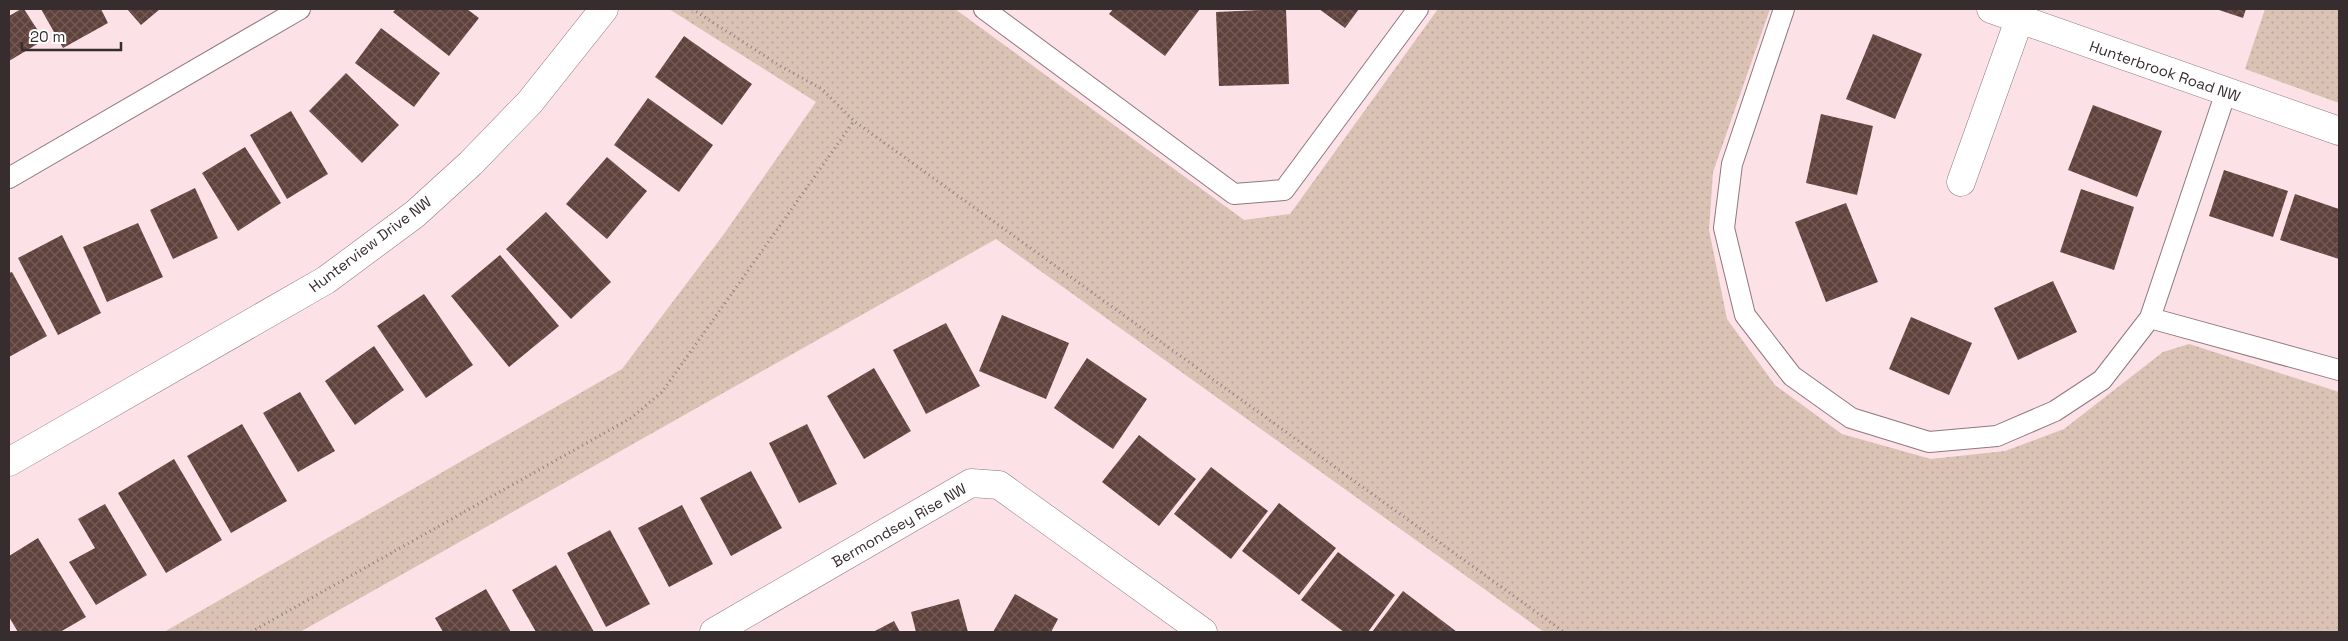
<svg xmlns="http://www.w3.org/2000/svg" width="2348" height="641" viewBox="0 0 2348 641" font-family="'Space Grotesk',sans-serif">
	<style>
		.green { fill: url(#green-dots) }
		.building { fill: url(#building-cross-hatch) }
		.lines { fill: none; stroke-linecap: round; stroke-linejoin: round }
		.service-casing { stroke: #8f787c; stroke-width: 22 }
		.minor-casing { stroke: #8f787c; stroke-width: 29 }
		.tertiary-casing { stroke: #8f787c; stroke-width: 29 }
		.path { stroke: #907e82; stroke-width: 3; stroke-dasharray: 1 4; stroke-linecap: butt }
		.service { stroke: #fff; stroke-width: 20 }
		.minor { stroke: #fff; stroke-width: 28 }
		.tertiary { stroke: #fff; stroke-width: 28 }
		.labels { text-anchor: middle; dominant-baseline: central; stroke-width: 5; stroke-linejoin: round; paint-order: stroke }
		.street-label { font-size: 15px; fill: #372d2f; stroke: #fff }
	</style>
	<defs>
		<pattern id="green-dots" width="8" height="8" patternUnits="userSpaceOnUse" patternTransform="scale(1.25)"><rect width="8" height="8" fill="#dac2b4"/><path d="M2 2h.1M6 6h.1" fill="none" stroke="#bca79b" stroke-width="1.8" stroke-linecap="round"/></pattern>
		<pattern id="building-cross-hatch" width="8" height="8" patternUnits="userSpaceOnUse" patternTransform="scale(1.25)"><rect width="8" height="8" fill="#60423d"/><path d="M0 0l8 8M0 8l8-8" fill="none" stroke="#745b57"/></pattern>
	</defs>
	<rect width="100%" height="100%" fill="#fce1e6"/>
	<path class="green" d="M669 9H955L1244 220 1290 214 1438 9H1770L1713 172 1709 230 1727 319 1775 385 1842 434 1931 459 2005 451 2064 429 2163 352 2189 344 2339 392V632H1544L996 239 300 632H164L622 369 724 234 816 102Z
		M2265 9H2339V103L2245 69Z"/>
	<path class="building" d="M21 9H24L44 40 9 61V16Z
		M41 9H101L108 23 63 48Z
		M127 9H160L141 25Z
		M396 9H467L479 18 449 56 393 12Z
		M1113 9H1200L1165 56 1109 14Z
		M1286 9 1289 84 1219 86 1216 12Z
		M1319 9H1359L1345 28Z
		M2216 9H2246L2243 18Z
		M381 28 440 73 414 107 355 63Z
		M1873 34 1922 54 1895 119 1846 99Z
		M684 36 752 84 722 125 655 77Z
		M346 73 399 125 362 163 309 111Z
		M648 98 713 145 679 192 614 145Z
		M2093 105 2162 131 2137 197 2068 170Z
		M291 111 328 174 287 199 250 135Z
		M1821 114 1873 126 1857 195 1806 183Z
		M245 147 281 203 238 231 202 173Z
		M607 157 647 191 607 239 566 204Z
		M2224 170 2288 191 2273 237 2209 216Z
		M195 188 218 238 173 259 150 210Z
		M2081 189 2134 207 2114 270 2060 252Z
		M2295 194 2339 209V259L2280 240Z
		M1846 203 1878 282 1826 302 1795 222Z
		M546 212 611 282 571 319 506 249Z
		M138 223 163 277 107 302 83 247Z
		M62 235 101 313 58 335 18 258Z
		M500 255 559 326 509 367 451 296Z
		M12 272 47 336 9 357V273Z
		M2053 281 2077 332 2018 360 1994 308Z
		M424 294 473 365 426 398 377 326Z
		M1002 315 1069 343 1046 399 979 371Z
		M1911 317 1972 343 1949 395 1889 369Z
		M946 323 980 386 926 414 893 350Z
		M374 346 404 390 355 425 325 381Z
		M1087 358 1147 399 1113 449 1054 408Z
		M874 368 911 431 864 459 827 396Z
		M300 392 335 451 298 472 263 413Z
		M242 424 287 501 231 533 187 456Z
		M807 424 837 484 799 503 769 443Z
		M1139 435 1196 479 1159 526 1102 482Z
		M174 459 222 540 166 573 118 493Z
		M1211 467 1268 511 1231 559 1174 514Z
		M751 471 782 528 731 556 700 498Z
		M1279 503 1336 548 1299 595 1242 551Z
		M105 504 147 575 96 605 69 562 95 548 78 519Z
		M682 505 713 564 669 587 638 528Z
		M610 530 650 604 606 627 567 553Z
		M38 538 86 617 60 632H18L9 617V556Z
		M1338 552 1395 595 1368 632H1344L1301 600Z
		M556 565 594 632H536L512 590Z
		M486 589 511 632H443L435 618Z
		M1403 591 1457 632H1372Z
		M1015 594 1058 619 1051 632H993Z
		M959 599 968 632H916L911 612Z
		M894 621 900 632H873Z"/>
	<g class="lines">
		<g class="service-casing">
			<path id="service" d="M984 9 1234 194 1284 190 1418 9
				M1784 9 1732 164 1724 228 1745 315 1792 376 1851 418 1929 442 1997 436 2055 411 2102 380 2150 318 2226 92
				M9 178 300 9
				M2150 318 2339 370"/>
		</g>
		<g class="minor-casing">
			<path id="minor" d="M1991 9 2339 131
				M1961 182 2023 9
				M714 632 971 483 999 485 1203 632"/>
		</g>
		<g class="tertiary-casing">
			<path id="tertiary" d="M9 462 326 280 415 214 471 163 530 102 604 9"/>
		</g>
		<path class="path" d="M692 9 782 67 822 89 854 121 1564 632
			M251 632 631 418 662 392 854 121"/>
		<use href="#service" class="service"/>
		<use href="#minor" class="minor"/>
		<use href="#tertiary" class="tertiary"/>
	</g>
	<g class="labels">
		<g class="street-label">
			<text transform="translate(2165 71) rotate(19)">Hunterbrook Road NW</text>
			<text transform="translate(370 244) rotate(-37)">Hunterview Drive NW</text>
			<text transform="translate(899 525) rotate(-30)">Bermondsey Rise NW</text>
		</g>
	</g>
	<rect width="2348" height="641" fill="none" stroke="#372d2f" stroke-width="20"/>
	<path d="M22 42v8h99v-8" fill="none" stroke="#372d2f" stroke-width="2.5"/>
	<text x="30" y="42" font-size="15" fill="#372d2f" stroke="#ffffff" stroke-width="4" paint-order="stroke">20 m</text>
</svg>
